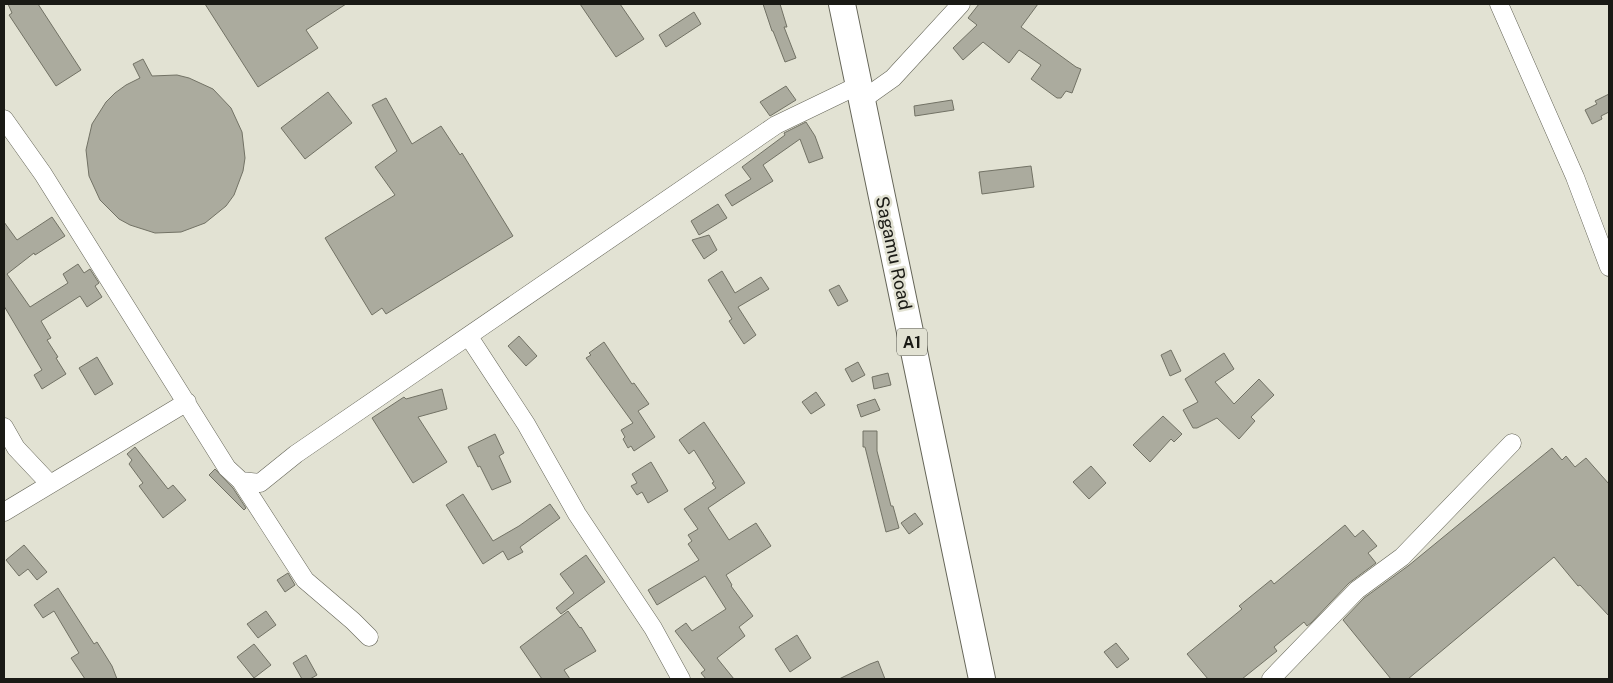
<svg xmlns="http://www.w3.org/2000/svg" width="1613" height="683" viewBox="0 0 1613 683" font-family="'Public Sans',sans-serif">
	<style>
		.building { fill: #abab9e; stroke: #727265 }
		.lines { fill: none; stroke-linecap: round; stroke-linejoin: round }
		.minor-casing { stroke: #656558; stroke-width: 19 }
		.highway-casing { stroke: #656558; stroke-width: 28 }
		.minor { stroke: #fff; stroke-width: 18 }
		.highway { stroke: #fff; stroke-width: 26 }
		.labels { text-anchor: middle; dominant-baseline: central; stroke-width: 5; stroke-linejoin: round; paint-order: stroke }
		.shield { fill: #e2e2d3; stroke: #56564e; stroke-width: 1 }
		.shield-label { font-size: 16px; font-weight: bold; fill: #1a1a15 }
		.street-label { font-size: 18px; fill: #1a1a15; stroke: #e2e2d3 }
	</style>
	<rect width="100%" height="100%" fill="#e2e2d3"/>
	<path class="building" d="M8 4H38L81 70 56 86 9 15 12 13Z
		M205 4H346L306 30 318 48 258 87Z
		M580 4H620L644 39 616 57Z
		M763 4H780L787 27H784L796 58 785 62 773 31H772Z
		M979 4H1038L1021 27 1076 67 1081 69 1072 93 1066 91 1061 98H1057L1031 79 1041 65 1019 50 1009 63 983 42 963 60 953 48 977 25 968 18Z
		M694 12 701 24 666 47 659 35Z
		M143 59 152 76 177 75 189 78 213 89 231 108 242 132 245 158 243 171 234 195 226 206 205 223 181 232 155 233 130 225 119 219 100 200 89 176 86 150 92 124 106 102 115 93 126 85 140 78 133 64Z
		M786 86 796 100 770 116 760 102Z
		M328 92 352 123 305 159 281 128Z
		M1609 94V112L1601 116 1602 119 1592 124 1585 110 1597 104 1595 101Z
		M386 98 412 144 441 126 460 155 462 153 513 236 386 314 382 308 372 315 325 238 395 195 375 167 397 151 372 105Z
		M952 100 954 110 915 116 914 106Z
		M806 122 815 136 823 158 809 163 800 139 763 165 773 181 732 206 725 195 751 179 742 167 785 135 784 133Z
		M1031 166 1034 187 982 194 979 172Z
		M718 204 727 218 699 235 691 221Z
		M52 217 65 236 35 255 34 253 7 274 30 307 68 283 63 274 78 264 84 273 90 269 99 283 95 286 102 297 87 307 80 296 41 321 51 338 47 340 58 357 56 358 66 374 42 389 34 375 42 370 4 306V222L17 240Z
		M709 235 717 250 704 259 692 240Z
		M722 271 735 293 761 277 769 289 738 307 756 335 744 344 729 321 732 319 708 280Z
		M839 285 848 301 838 306 829 290Z
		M519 336 537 356 526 366 508 346Z
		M604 342 632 384 634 383 649 404 638 411 655 437 634 451 631 446 628 448 623 439 625 437 621 430 633 423 586 358 591 355 589 353Z
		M1171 350 1181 371 1170 376 1161 355Z
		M1224 353 1234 369 1215 382 1234 404 1259 379 1274 395 1251 417 1255 421 1239 439 1217 418 1197 428H1193L1183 410 1198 402 1185 379Z
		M97 357 113 384 95 395 79 368Z
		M858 362 865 375 852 382 845 369Z
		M888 373 891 385 874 389 872 377Z
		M442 389 447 409 418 417 447 462 413 483 372 418 404 397 406 399Z
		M816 392 825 405 811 414 802 402Z
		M875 399 880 410 861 417 857 405Z
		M1163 416 1182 434 1174 442 1171 439 1150 462 1133 445Z
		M704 422 745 483 708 508 729 540 756 523 771 546 726 575 732 585 731 586 753 616 739 627 745 636 717 658 734 679H706L701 673 705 670 675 631 686 623 692 631 726 609 705 576 657 605 648 590 699 560 688 544 692 541 688 535 698 529 684 509 716 488 712 483 714 482 694 450 689 454 679 440Z
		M863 431H877V451L891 506H893L899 528 886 532 865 447H863Z
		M495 434 504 453 499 456 511 482 492 490 480 466 478 467 468 447Z
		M135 447 168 489 173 485 186 500 163 518 139 486 143 483 129 464 132 460 127 454Z
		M1552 448 1562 460 1566 456 1575 467 1586 458 1609 484V616L1580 585 1578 586 1554 557 1408 679H1391L1343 620 1364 598 1408 566Z
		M651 462 668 491 648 503 642 492 637 495 631 486 637 483 632 474Z
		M1091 466 1106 483 1089 499 1073 482Z
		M215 469 233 488 246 508 244 510 209 475Z
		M463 494 493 541 519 526 550 504 560 518 520 547 523 552 508 560 503 551 483 564 446 505Z
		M915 513 923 524 909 534 901 523Z
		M1345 525 1355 537 1363 530 1377 546 1368 553 1376 563 1349 583 1311 623 1307 626 1304 622 1274 647 1277 651 1242 679H1208L1187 654 1242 609 1239 606 1271 580 1274 584Z
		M24 545 47 572 37 580 28 569 19 576 6 560Z
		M586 555 605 582 561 614 556 608 574 593 560 574Z
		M288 573 295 585 285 592 277 580Z
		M58 588 94 644 97 642 112 666 117 679H85L71 658 79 653 54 611 43 618 34 605Z
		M266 611 276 625 258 638 247 624Z
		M568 611 580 628 581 627 596 651 564 670 570 679H542L520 647Z
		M797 635 811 658 790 672 775 649Z
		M1116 643 1129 659 1117 668 1104 652Z
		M254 644 271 665 254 678 237 657Z
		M306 655 317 675 310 679H302L293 663Z
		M878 661 885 679H839L870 664Z"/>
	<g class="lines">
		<g class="minor-casing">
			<path id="minor" d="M1499 4 1575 177 1609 267
				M862 100 893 78 961 4
				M4 119 43 174 227 468 241 481 305 580 353 621 369 637
				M469 337 526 424 577 514 653 628 681 679
				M4 427 16 448 49 483
				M241 481 260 483 296 454 776 125 859 85
				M4 512 187 402
				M1271 679 1357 590 1402 557 1512 443"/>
		</g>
		<g class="highway-casing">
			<path id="highway" d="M842 4 982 679"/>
		</g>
		<use href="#minor" class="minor"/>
		<use href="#highway" class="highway"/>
	</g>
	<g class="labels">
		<rect class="shield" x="897" y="328.5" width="30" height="27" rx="4"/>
		<g class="shield-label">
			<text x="912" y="342">A1</text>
		</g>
		<g class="street-label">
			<text transform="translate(894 253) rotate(78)">Sagamu Road</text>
		</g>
	</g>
	<rect width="1613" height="683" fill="none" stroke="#1a1a15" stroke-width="10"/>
</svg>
